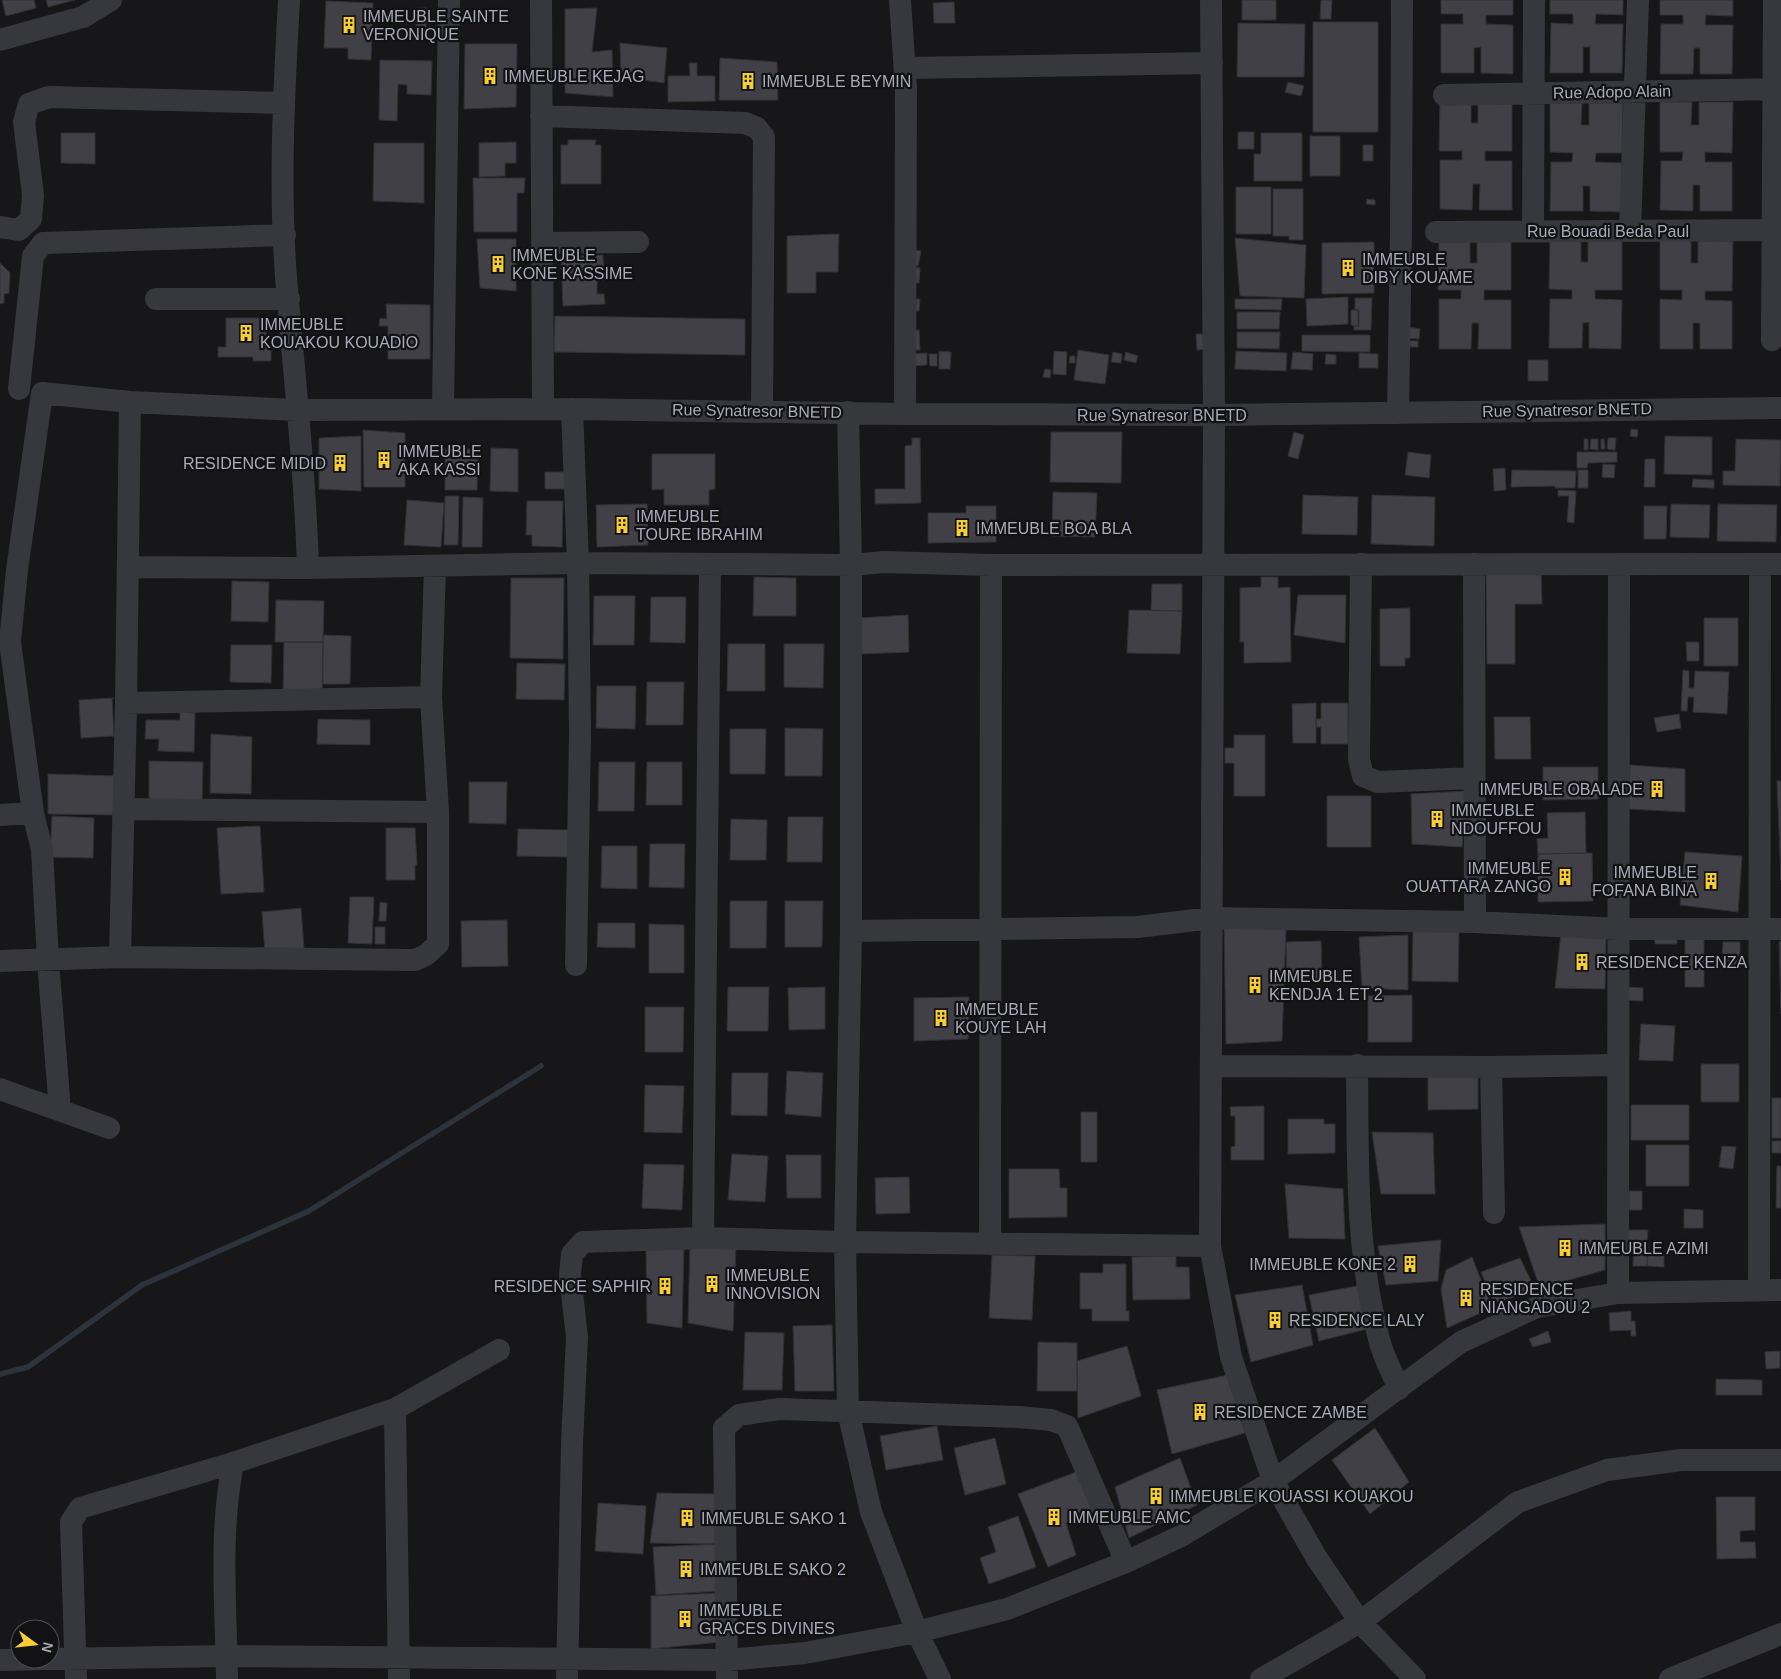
<svg xmlns="http://www.w3.org/2000/svg" width="1781" height="1679" viewBox="0 0 1781 1679" font-family="Helvetica,sans-serif">
	<style>
		.lines { fill: none; stroke-linecap: round; stroke-linejoin: round }
		.stream { stroke: #2c333d; stroke-width: 5.5 }
		.building { fill: #414046; stroke: #313035 }
		.minor { stroke: #37383e; stroke-width: 22 }
		.labels { text-anchor: middle; dominant-baseline: central; stroke-width: 4.5; stroke-linejoin: round; paint-order: stroke }
		.poi-label { font-size: 16px; fill: #a8abb9; stroke: #121114; text-anchor: start }
		.street-label { font-size: 16px; fill: #a8abb9; stroke: #121114 }
	</style>
	<rect width="100%" height="100%" fill="#171619"/>
	<g class="lines">
		<path class="stream" d="M0 1374 28 1367 142 1285 309 1211 541 1066"/>
	</g>
	<path class="building" d="M2 0H34L36 8 6 16Z
		M46 0H75L48 7Z
		M1242 0H1276V20H1242Z
		M1321 0H1332L1331 19H1320Z
		M1441 0H1513V15H1486V24L1513 25V74L1481 73V47L1474 48V73H1441V24H1463V14H1441Z
		M1550 0H1623V15L1596 14 1595 24H1623L1622 73H1590V47H1583V73H1550L1551 23 1573 24V14H1550Z
		M1660 0H1733V16L1706 15 1705 25H1733L1732 74H1700V48H1694L1693 74H1660L1661 24H1683V15H1660Z
		M326 1 373 3 371 60 348 59V48H324Z
		M954 2 955 23H934L933 3Z
		M417 8H427L426 28 416 27Z
		M597 8 592 52 612 50 613 97 565 93V9Z
		M1313 22H1378V132H1313Z
		M1238 23 1305 24 1304 77H1237Z
		M620 43 667 48 664 83 621 77Z
		M465 44H517L516 107 464 109Z
		M720 58 777 62 778 100H719Z
		M380 60 432 61 431 95 407 94V85L398 84 397 121 379 120Z
		M689 63H697V76H715V101L668 102V76H690Z
		M1288 82 1304 86 1301 96 1285 92Z
		M1440 101H1471V123H1478V101H1512V151H1485V161H1512V210H1479L1480 184H1473L1472 210 1440 209V160H1462V151H1439Z
		M1660 102H1692L1691 125H1699V102H1733L1732 153 1705 152V162H1732V211H1700V185H1693V211L1660 210 1661 161H1682L1683 152H1660Z
		M1550 103H1582L1581 125H1589V103H1623L1622 153H1596L1595 162 1622 163V212L1590 211V186H1583V211H1550L1551 162H1572L1573 153 1550 152Z
		M1238 132H1254V149H1238Z
		M61 133H95V164L61 163Z
		M1261 133H1302V181H1254V154H1261Z
		M1310 136H1340V176H1310Z
		M568 140H596L595 145H601V184H561V145H568Z
		M516 142V163H505V176L479 177V143Z
		M374 143H424V203L373 201Z
		M1363 145H1373V161H1363Z
		M473 178H525L524 193H517V232H474Z
		M1236 187H1271V234H1236Z
		M1273 189H1303V240H1289V236H1273Z
		M1367 199 1375 200V205L1366 204Z
		M839 234 838 272H816V293H787V236Z
		M1235 238 1306 245 1304 298 1240 296Z
		M477 239H516V291L480 288Z
		M1550 239 1581 240V262H1588V240H1622V290H1595V299L1622 300 1621 349 1589 348V322L1583 323 1582 348H1549L1550 299H1572V290L1549 289Z
		M1439 240H1470V263H1477V240L1511 241V290H1484V300H1511V349H1478L1479 323H1472L1471 349H1439V299H1461V290H1438Z
		M1660 240 1691 241V263H1698V241H1733L1732 291H1705V300L1732 301V349H1700V323H1693V349H1660V299L1682 300V290H1660Z
		M1374 242V293L1322 294V243Z
		M912 250 921 251 918 266 910 264Z
		M603 255 604 280 597 281V294H604L605 304 563 306 561 257Z
		M0 263 10 273 9 293 4 294V303L0 304Z
		M911 267 920 268 919 283H911Z
		M1348 297V324L1307 326 1306 299Z
		M1355 298H1372L1371 330H1354V326H1359V310H1355Z
		M911 299H920L919 311H911Z
		M1235 299H1282L1281 310 1235 309Z
		M386 304 430 305V359H388V326H379L380 318 387 319Z
		M1351 310H1358V326L1351 325Z
		M1237 312H1280L1279 329H1237Z
		M555 316 745 319V355L554 352Z
		M226 318H266V347H271V361H253V357H218V347H226Z
		M1409 327 1420 329 1419 339 1408 338Z
		M919 330 920 350H908L907 331Z
		M1237 332H1280L1279 349 1237 348Z
		M1196 334H1206L1207 349 1197 350Z
		M1302 335H1370V352L1302 351Z
		M1410 341H1418V347H1410Z
		M1078 350 1109 355 1105 384 1074 380Z
		M939 351 951 352 950 369H939Z
		M1054 351 1067 352 1066 375 1053 374Z
		M1236 351 1287 353 1286 371 1235 369Z
		M1113 352 1122 354 1121 363 1111 362Z
		M1126 352 1138 356 1136 363 1124 360Z
		M1293 352 1313 354 1312 370 1291 369Z
		M927 353V365L910 366V354Z
		M1359 353 1378 354V368H1359Z
		M929 354H937V366H930Z
		M1326 354 1336 355V364H1325Z
		M1070 356H1075V363H1069Z
		M1528 360H1548V381H1528Z
		M1045 369 1051 370 1050 378 1043 377Z
		M1631 429 1638 430 1637 437 1630 436Z
		M363 430 405 433V487H364Z
		M1051 432H1122L1121 483 1050 482Z
		M1294 432 1304 435 1298 459 1288 456Z
		M361 436V491L319 489V438Z
		M1665 436 1712 437V475L1664 474Z
		M912 438H920L921 503 875 504V489H905V446L912 445Z
		M1608 438H1616L1615 450 1607 449Z
		M1584 439H1588V450H1584Z
		M1591 439H1598V450L1590 449Z
		M1601 439H1604L1605 449H1601Z
		M1736 439 1781 440 1780 486 1723 485V471H1735Z
		M491 448 518 449V492L490 491Z
		M445 449H478L477 490H445Z
		M1408 452 1431 455 1429 478 1405 475Z
		M1577 452H1617V462L1588 463 1587 468H1577Z
		M652 454H715V489L709 490V505H664V489L652 490Z
		M1645 459H1655V487H1644Z
		M1603 464 1615 465 1614 478 1602 477Z
		M1505 468 1506 490 1494 491 1493 469Z
		M1512 470 1576 471 1575 488H1555V486L1511 487Z
		M1578 470H1588V488H1578Z
		M545 472H567V489H545Z
		M1693 479 1714 480V488L1692 487Z
		M1558 490 1576 491 1574 523 1567 522 1569 496H1558Z
		M1053 492 1097 493 1095 537 1052 536Z
		M1303 495 1358 497 1357 535 1302 534Z
		M1372 495 1435 497 1434 546 1371 544Z
		M445 496H459L458 545H444Z
		M463 497 483 498 482 547H462Z
		M407 500 444 503 441 547 404 545Z
		M527 501H563L562 547 532 546V535H526Z
		M647 504 648 545 597 547 596 505Z
		M1671 504 1710 505 1709 538 1670 537Z
		M1718 504 1777 505 1776 542 1717 541Z
		M966 506H996V542L928 543V513H966Z
		M1644 506H1667L1666 539H1644Z
		M1541 569 1542 604H1515V664H1487L1486 570Z
		M754 577 796 578V616H753Z
		M1261 577H1278V588L1290 587 1291 662 1244 663V642H1240V588L1261 587Z
		M511 578H564L563 659 510 658Z
		M232 581 269 582 268 622 231 621Z
		M1152 584H1182V611L1151 610Z
		M1298 595H1346L1345 643 1294 635Z
		M594 596H635L634 645H593Z
		M651 597H686L685 643 650 642Z
		M276 600 324 601 323 642H275Z
		M1410 608V658H1405V666H1380V609Z
		M1129 610 1182 611 1180 654 1127 653Z
		M908 615 909 652 860 654 859 618Z
		M1704 618H1738V666H1704Z
		M323 635 351 636 350 684H323Z
		M284 642H323L322 696 283 695Z
		M1686 642H1699V661H1687Z
		M728 644H765V691H727Z
		M784 644H824L823 688 784 687Z
		M231 645H272L271 683 230 682Z
		M517 663 565 664 564 700 516 699Z
		M1683 670 1689 671V688H1694L1695 671 1729 672 1727 714 1693 712 1694 697H1688L1687 711H1681Z
		M647 682H684L683 725H646Z
		M597 686H636L635 729 596 728Z
		M112 698 114 736 81 738 79 700 114 698Z
		M1316 703V743H1293L1292 704Z
		M1321 703H1348V744H1321V727H1316V719H1321Z
		M180 712 195 713 194 752 158 751 159 739H145L146 720H180Z
		M1679 714 1681 728 1657 732 1654 718Z
		M1494 717H1530L1531 759H1495Z
		M318 719 370 720V745L317 744Z
		M785 728 823 729 822 776H785Z
		M730 729H766L765 774H730Z
		M211 734 252 737 251 794 210 793Z
		M1234 735H1265V796H1234V763H1225V748H1234Z
		M149 761 203 762 202 802 149 801Z
		M599 762H635L634 811H598Z
		M647 762H682V805H646Z
		M1630 765 1685 769V812L1628 809Z
		M1543 767H1598V799L1543 800Z
		M48 774 118 776 117 815 48 814Z
		M1777 781H1781V881Z
		M469 782H507L506 824 469 823Z
		M1465 791 1462 847 1412 844 1411 794Z
		M1327 796H1371V847H1327Z
		M1585 812 1586 853 1538 854 1537 839 1548 838 1547 813Z
		M52 816 94 818 93 858 50 857Z
		M788 817H823L822 862H787Z
		M731 819 767 820 766 860H730Z
		M260 826 264 892 221 894 217 828Z
		M386 828H415L417 865H415V880H386Z
		M518 829 569 830 568 857 517 856Z
		M650 844H685L684 888 649 887Z
		M602 846H637V889L601 888Z
		M1685 852 1742 856 1738 912 1680 905Z
		M1592 853 1593 901 1538 902V854Z
		M350 897H374L372 944 348 943Z
		M730 901H767L766 948H730Z
		M785 901H823L822 947H785Z
		M380 902 387 903 386 921H379Z
		M301 908 304 949 265 953 262 912Z
		M507 920 508 966 462 967 461 921Z
		M598 923H635V948L597 947Z
		M649 924 684 925V973H649Z
		M1224 926 1286 929 1282 1041 1226 1044Z
		M375 927H385V944H375Z
		M1413 929 1459 930 1458 982 1412 981Z
		M1677 931V944H1655L1654 932Z
		M1561 933 1606 936 1605 989 1555 988Z
		M1408 935V990L1362 988 1359 937Z
		M1685 937H1704V987H1685Z
		M1321 941 1322 980 1287 981 1286 942Z
		M1781 941V1014L1779 942Z
		M1723 942H1740V968L1722 967Z
		M1643 957 1644 969 1632 970 1631 958Z
		M728 987H769L768 1031H727Z
		M825 987V1029L789 1030 788 988Z
		M1626 987 1643 988V1001L1626 1000Z
		M1412 995V1042H1368V996Z
		M969 997 968 1039 914 1041V998Z
		M645 1007H684L683 1052H645Z
		M1641 1024 1675 1026 1673 1061 1639 1060Z
		M1701 1064H1739V1102H1701Z
		M787 1071 823 1073 821 1117 785 1114Z
		M732 1073H768L767 1116 731 1115Z
		M1478 1074V1109L1428 1110V1075Z
		M645 1085 684 1086 682 1133 644 1132Z
		M1772 1098H1781V1138H1772Z
		M1631 1105H1689V1140H1631Z
		M1264 1106V1160H1231V1147L1235 1146V1116H1231L1230 1107Z
		M1081 1112H1097V1162H1081Z
		M1288 1119H1324V1124H1335V1153L1288 1154Z
		M1372 1132 1433 1133 1435 1194H1381Z
		M1772 1141H1781V1153H1772Z
		M1646 1145H1689V1186H1646Z
		M1722 1146 1736 1147 1733 1169 1719 1167Z
		M732 1154 768 1156 765 1202 728 1200Z
		M786 1155H821V1198H787Z
		M644 1164 684 1165 682 1210 642 1208Z
		M1777 1166H1781V1208H1776Z
		M1009 1169H1059L1060 1188H1067V1217L1009 1218Z
		M909 1177 910 1213 876 1214 875 1178Z
		M1285 1184 1343 1189 1345 1239 1289 1238Z
		M1629 1191H1642V1210H1629Z
		M1684 1209 1703 1210V1228H1684Z
		M1605 1224V1270L1540 1288 1519 1227Z
		M1627 1230H1648L1647 1241 1627 1240Z
		M1441 1240 1438 1281 1386 1285 1378 1246Z
		M1634 1242 1648 1243 1647 1266H1633Z
		M690 1244 736 1245 733 1331 688 1323Z
		M684 1247 682 1328 647 1323 646 1249Z
		M1648 1252 1664 1253V1267L1647 1266Z
		M992 1255 1035 1256 1032 1320 989 1318Z
		M1176 1256V1267H1189L1190 1299 1133 1300 1132 1257Z
		M1472 1257 1492 1308 1447 1328 1441 1289 1446 1270Z
		M1520 1258 1536 1291 1494 1303 1481 1272Z
		M1103 1264H1126V1311H1129V1321H1092V1309H1080V1273H1103Z
		M1302 1285 1313 1345 1251 1362 1235 1295Z
		M1362 1285 1371 1328 1319 1341 1309 1295Z
		M1631 1311V1321H1635L1636 1336H1631V1330L1610 1331 1609 1313Z
		M832 1325 834 1391H795L793 1326Z
		M1548 1331 1551 1342 1533 1347 1529 1339Z
		M745 1332 784 1333 782 1390H743Z
		M1038 1342 1077 1343V1391H1037Z
		M1127 1346 1141 1396 1078 1418 1077 1361Z
		M1780 1351V1368L1766 1369 1765 1352Z
		M1228 1375 1245 1433 1172 1454 1157 1390Z
		M1716 1379 1762 1380V1395H1716Z
		M937 1426 943 1460 886 1470 880 1436Z
		M1375 1428 1409 1482 1370 1514 1332 1460Z
		M995 1438 1006 1484 965 1495 954 1448Z
		M1180 1458 1197 1505 1129 1538 1115 1487Z
		M1076 1472 1095 1511 1066 1523 1076 1555 1048 1567 1018 1494Z
		M657 1493 719 1494 720 1544 650 1543Z
		M1716 1497H1755V1530L1740 1531V1542H1755L1756 1558 1717 1559Z
		M598 1503 646 1506 643 1554 595 1551Z
		M1018 1516 1036 1567 989 1584 980 1558 996 1552 988 1527Z
		M718 1544 719 1591 656 1595 653 1547Z
		M719 1593 720 1642 651 1649V1596Z"/>
	<g class="lines">
		<path class="minor" d="M289 0C284 90 279 187 286 277 294 374 305 471 308 568
			M541 0 543 409
			M900 0 906 88 905 414
			M1211 0 1214 415 1210 1246 1231 1357 1273 1481 1316 1557 1360 1622 1415 1679
			M0 40 83 17 111 0
			M905 68 1212 63
			M1444 95 1781 89
			M541 116 745 123 757 128 764 137 762 411
			M0 227 19 230 31 219 33 195 24 122 29 104 49 97 283 103
			M1533 231 1534 0
			M1630 231 1638 0
			M1436 232 1781 230
			M542 243 638 242
			M156 299H289
			M1772 340 1774 0
			M19 389 33 256 43 243 285 235
			M443 409 449 0
			M572 409 578 563 580 734 576 965
			M848 412 851 565V931L845 1242 848 1411 871 1512 917 1632 940 1679
			M1398 413 1401 232 1402 0
			M1361 564 1359 759 1363 776 1378 782 1473 778
			M1474 564 1475 922
			M129 567 308 568 578 563 851 565 884 562 991 565 1781 564
			M126 703 431 697
			M124 809 438 812
			M0 815 33 813
			M851 931 1138 927 1211 918 1475 922 1619 929H1781
			M120 957 126 703 130 402
			M0 961 120 957 415 960 426 955 438 944V812L431 697 435 566
			M1357 1065C1358 1157 1355 1250 1379 1339 1383 1356 1392 1372 1399 1389
			M1211 1066 1491 1067 1618 1065
			M1491 1067 1494 1213
			M0 1089 109 1128
			M60 1110 48 961 42 850 33 813 10 642 17 570 42 393 130 402 296 410 572 409 905 414 1214 415 1781 408
			M703 1238 710 565
			M990 1244 991 565
			M1759 1290 1760 564
			M1618 1293 1619 564
			M395 1409 399 1679
			M50 1659 227 1656 728 1660 805 1653 917 1632 1007 1609 1126 1562 1181 1536 1273 1481 1461 1342 1537 1307 1618 1293 1781 1290
			M0 1660 48 1659
			M76 1679 71 1522 80 1508 233 1463
			M227 1679C226 1607 219 1534 233 1463L395 1409 499 1350
			M567 1679 572 1443 577 1337 570 1275 572 1254 583 1242 703 1238 845 1242 1210 1246
			M727 1679 724 1428 739 1415 779 1409 1019 1417 1051 1420 1067 1426 1126 1562
			M1261 1679 1360 1622 1518 1502 1607 1470 1681 1460H1781
			M1670 1679 1781 1634"/>
	</g>
	<defs>
		<g id="building-bare" transform="scale(1.35)"><path d="M-4-6H4V6H1V3H-1V6H-4ZM-2.5-4.3h1.7v1.8h-1.7ZM.8-4.3h1.7v1.8H.8ZM-2.5-1h1.7V.8h-1.7ZM.8-1h1.7V.8H.8Z" fill="#f7cf31" stroke="#121114" stroke-width="2.5" paint-order="stroke"/></g>
	</defs>
	<g fill-rule="evenodd">
		<use href="#building-bare" x="349" y="25"/>
		<use href="#building-bare" x="490" y="76"/>
		<use href="#building-bare" x="748" y="81"/>
		<use href="#building-bare" x="498" y="264"/>
		<use href="#building-bare" x="1348" y="268"/>
		<use href="#building-bare" x="246" y="333"/>
		<use href="#building-bare" x="384" y="460"/>
		<use href="#building-bare" x="340" y="463"/>
		<use href="#building-bare" x="622" y="525"/>
		<use href="#building-bare" x="962" y="528"/>
		<use href="#building-bare" x="1657" y="789"/>
		<use href="#building-bare" x="1437" y="819"/>
		<use href="#building-bare" x="1565" y="877"/>
		<use href="#building-bare" x="1711" y="881"/>
		<use href="#building-bare" x="1582" y="962"/>
		<use href="#building-bare" x="1255" y="985"/>
		<use href="#building-bare" x="941" y="1018"/>
		<use href="#building-bare" x="1565" y="1248"/>
		<use href="#building-bare" x="1410" y="1264"/>
		<use href="#building-bare" x="712" y="1284"/>
		<use href="#building-bare" x="665" y="1286"/>
		<use href="#building-bare" x="1466" y="1298"/>
		<use href="#building-bare" x="1275" y="1320"/>
		<use href="#building-bare" x="1200" y="1412"/>
		<use href="#building-bare" x="1156" y="1496"/>
		<use href="#building-bare" x="1054" y="1517"/>
		<use href="#building-bare" x="687" y="1518"/>
		<use href="#building-bare" x="686" y="1569"/>
		<use href="#building-bare" x="685" y="1619"/>
	</g>
	<g class="labels">
		<g class="poi-label">
			<text x="363" y="16">IMMEUBLE SAINTE<tspan x="363" dy="18">VERONIQUE</tspan></text>
			<text x="504" y="76">IMMEUBLE KEJAG</text>
			<text x="762" y="81">IMMEUBLE BEYMIN</text>
			<text x="512" y="255">IMMEUBLE<tspan x="512" dy="18">KONE KASSIME</tspan></text>
			<text x="1362" y="259">IMMEUBLE<tspan x="1362" dy="18">DIBY KOUAME</tspan></text>
			<text x="260" y="324">IMMEUBLE<tspan x="260" dy="18">KOUAKOU KOUADIO</tspan></text>
			<text x="398" y="451">IMMEUBLE<tspan x="398" dy="18">AKA KASSI</tspan></text>
			<text x="326" y="463" text-anchor="end">RESIDENCE MIDID</text>
			<text x="636" y="516">IMMEUBLE<tspan x="636" dy="18">TOURE IBRAHIM</tspan></text>
			<text x="976" y="528">IMMEUBLE BOA BLA</text>
			<text x="1643" y="789" text-anchor="end">IMMEUBLE OBALADE</text>
			<text x="1451" y="810">IMMEUBLE<tspan x="1451" dy="18">NDOUFFOU</tspan></text>
			<text x="1551" y="868" text-anchor="end">IMMEUBLE<tspan x="1551" dy="18">OUATTARA ZANGO</tspan></text>
			<text x="1697" y="872" text-anchor="end">IMMEUBLE<tspan x="1697" dy="18">FOFANA BINA</tspan></text>
			<text x="1596" y="962">RESIDENCE KENZA</text>
			<text x="1269" y="976">IMMEUBLE<tspan x="1269" dy="18">KENDJA 1 ET 2</tspan></text>
			<text x="955" y="1009">IMMEUBLE<tspan x="955" dy="18">KOUYE LAH</tspan></text>
			<text x="1579" y="1248">IMMEUBLE AZIMI</text>
			<text x="1396" y="1264" text-anchor="end">IMMEUBLE KONE 2</text>
			<text x="726" y="1275">IMMEUBLE<tspan x="726" dy="18">INNOVISION</tspan></text>
			<text x="651" y="1286" text-anchor="end">RESIDENCE SAPHIR</text>
			<text x="1480" y="1289">RESIDENCE<tspan x="1480" dy="18">NIANGADOU 2</tspan></text>
			<text x="1289" y="1320">RESIDENCE LALY</text>
			<text x="1214" y="1412">RESIDENCE ZAMBE</text>
			<text x="1170" y="1496">IMMEUBLE KOUASSI KOUAKOU</text>
			<text x="1068" y="1517">IMMEUBLE AMC</text>
			<text x="701" y="1518">IMMEUBLE SAKO 1</text>
			<text x="700" y="1569">IMMEUBLE SAKO 2</text>
			<text x="699" y="1610">IMMEUBLE<tspan x="699" dy="18">GRACES DIVINES</tspan></text>
		</g>
		<g class="street-label">
			<text transform="translate(1612 92) rotate(-1)">Rue Adopo Alain</text>
			<text x="1608" y="231">Rue Bouadi Beda Paul</text>
			<text transform="translate(1567 410) rotate(-1)">Rue Synatresor BNETD</text>
			<text transform="translate(757 411) rotate(1)">Rue Synatresor BNETD</text>
			<text x="1162" y="415">Rue Synatresor BNETD</text>
		</g>
	</g>
	<g transform="translate(35 1644) rotate(105)"><circle r="24" fill="#121114" stroke="#4e4f56"/>
	<path d="M0-4L9 19L0 12L-9 19Z" fill="#f7cf31"/>
	<text y="-8" font-size="14" font-weight="bold" text-anchor="middle" fill="#a8abb9">N</text>
	</g>
</svg>
